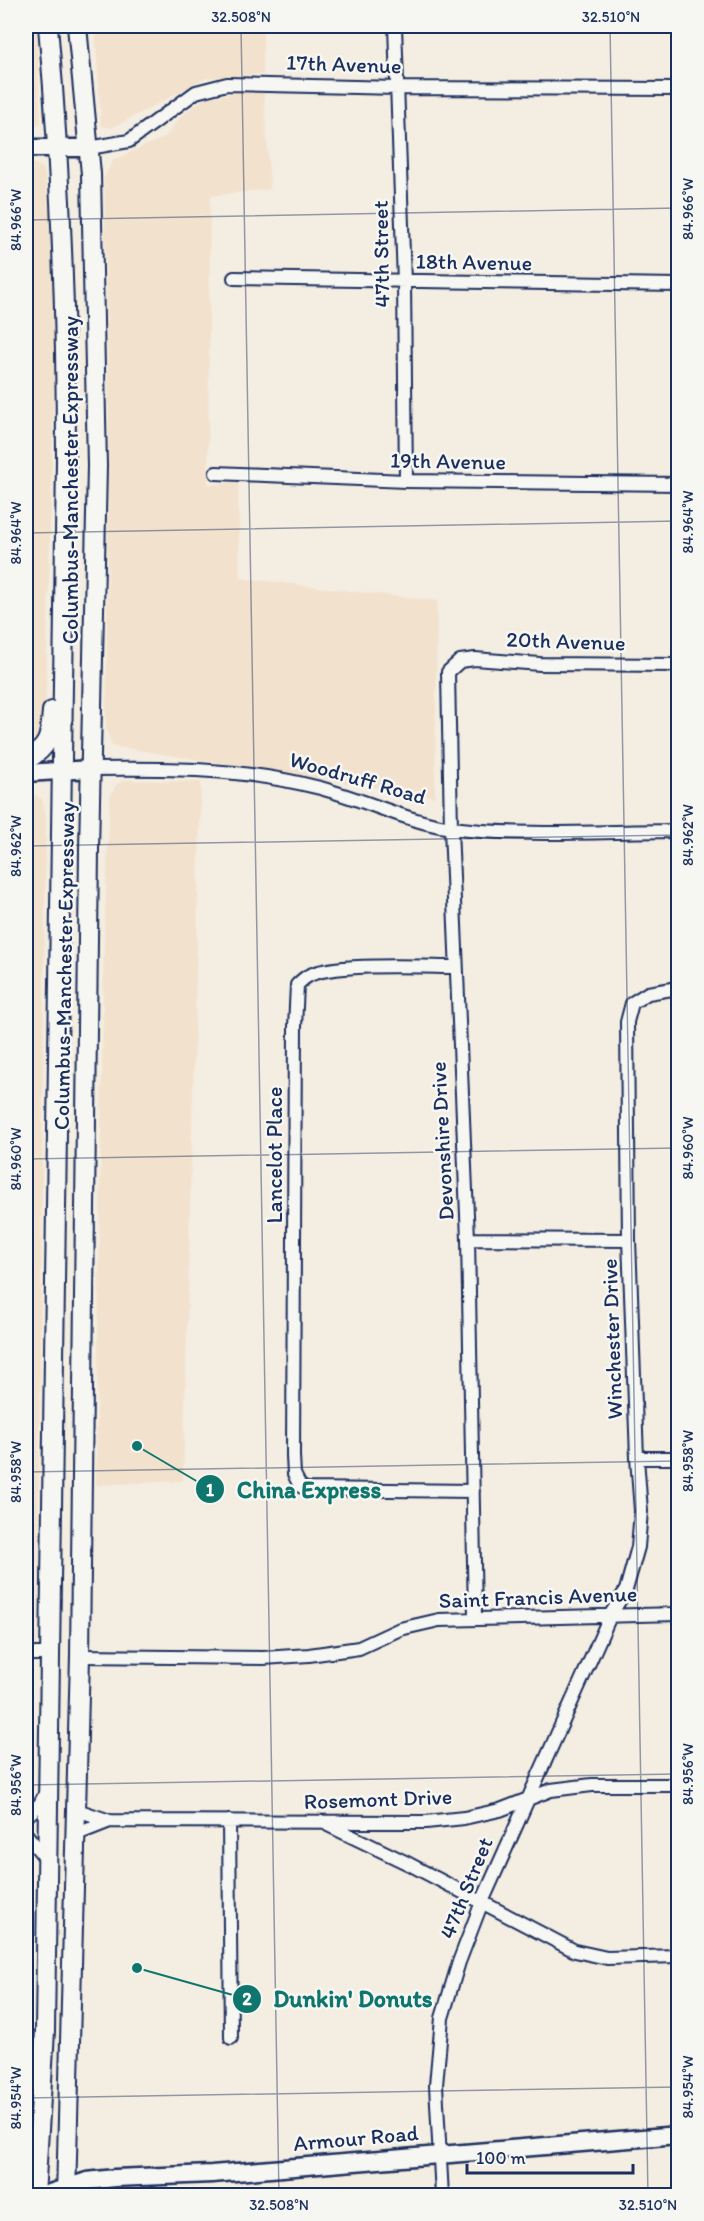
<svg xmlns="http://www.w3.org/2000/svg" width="704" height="2221" viewBox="0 0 704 2221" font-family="Itim,sans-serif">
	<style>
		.built { fill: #f2e2cd }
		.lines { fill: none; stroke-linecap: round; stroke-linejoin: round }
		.street-casing { stroke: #1b2f5e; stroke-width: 16 }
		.secondary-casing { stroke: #1b2f5e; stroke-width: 21 }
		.primary-casing { stroke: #1b2f5e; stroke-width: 22 }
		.street { stroke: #f6f6f2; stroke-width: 12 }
		.secondary { stroke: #f6f6f2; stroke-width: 16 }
		.primary { stroke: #f6f6f2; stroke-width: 18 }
		.ticks { fill: none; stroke: #1b2f5e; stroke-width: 1.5; stroke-opacity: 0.45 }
		.labels { text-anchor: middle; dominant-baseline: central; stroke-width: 5; stroke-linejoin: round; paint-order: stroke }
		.street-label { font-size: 22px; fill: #1b2f5e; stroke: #f6f6f2 }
		.leader { fill: none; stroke: #0f766e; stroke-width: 2 }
		.callout-dot { fill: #0f766e; stroke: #f6f6f2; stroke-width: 2 }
		.mark-label { font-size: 18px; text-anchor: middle; font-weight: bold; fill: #fff }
		.callout-label { font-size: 24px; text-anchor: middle; font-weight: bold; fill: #0f766e; stroke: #f6f6f2; stroke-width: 5; stroke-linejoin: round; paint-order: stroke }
		.neatline { fill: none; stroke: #1b2f5e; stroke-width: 2 }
		.ticks-label { font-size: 15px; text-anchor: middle; fill: #1b2f5e }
	</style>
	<rect width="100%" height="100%" fill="#f4ede1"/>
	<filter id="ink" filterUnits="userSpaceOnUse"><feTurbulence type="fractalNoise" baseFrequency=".0167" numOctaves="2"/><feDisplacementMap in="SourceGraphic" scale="12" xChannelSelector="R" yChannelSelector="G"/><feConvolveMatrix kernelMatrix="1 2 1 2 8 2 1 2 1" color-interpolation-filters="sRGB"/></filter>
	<g filter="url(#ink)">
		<path class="built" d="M26 26H36L41 124 26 131Z
			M95 26H263V74L206 78 112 128 101 126Z
			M238 92 264 93 270 189 210 196 208 485 238 482 240 578 437 601 435 797 112 746 106 728 109 430 104 178 113 160 165 137 181 116 204 99Z
			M26 163H33L44 169 54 241 55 346 45 732 40 741 26 750Z
			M124 780 201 782 183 1481 96 1485 104 938 110 798 116 785Z
			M26 790 42 799 46 816 37 1646H26Z"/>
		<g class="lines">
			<g class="street-casing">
				<path id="street" d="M395 26 404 282 406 481
					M89 148 129 141 196 92 227 84 398 88 678 89
					M234 278 678 285
					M216 473 406 481 678 484
					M91 769C168 768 241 768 316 787 362 798 404 821 451 828 523 837 606 831 678 831
					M456 967C425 967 331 962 308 976 304 978 300 982 297 985L295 1027 293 1456 294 1474 300 1486 307 1489 473 1491
					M468 1239 629 1240
					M637 1458H678
					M475 1617 468 1239 451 828 448 672 460 661 475 659 540 664 678 665
					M26 1654H49
					M80 1656 263 1658 309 1655 359 1648 400 1629 439 1620 678 1614
					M77 1810 110 1821 426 1822 464 1818 500 1810 551 1790 592 1785H678
					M26 1817 40 1804 46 1792
					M229 1821 231 2038
					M328 1825 409 1864 575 1951 607 1958 678 1956
					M26 1834 46 1859
					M77 1834 110 1821
					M442 2196 436 2085 442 2018 459 1962 482 1902 611 1614 626 1590 638 1547 641 1511 637 1458 629 1240 627 1022 632 1003 648 993 678 988"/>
			</g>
			<g class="secondary-casing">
				<path id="secondary" d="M26 148H89
					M26 773 91 769
					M40 2196 87 2181 115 2178 212 2174 678 2135"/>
			</g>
			<g class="primary-casing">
				<path id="primary" d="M26 760C50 747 50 737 52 711
					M35 2196 45 2031 66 460C66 314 61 171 48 26
					M66 2196 80 1656 89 850 97 466 91 174 77 26"/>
			</g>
			<use href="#street" class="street"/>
			<use href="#secondary" class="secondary"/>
			<use href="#primary" class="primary"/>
		</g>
	</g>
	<path class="ticks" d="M241 26 279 2196M610 26 648 2196M26 220 678 208M26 533 678 521M26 846 678 835M26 1159 678 1148M26 1472 678 1461M26 1785 678 1774M26 2098 678 2087"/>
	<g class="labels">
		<g class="street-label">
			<text transform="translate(344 64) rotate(2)">17th Avenue</text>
			<text transform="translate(381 254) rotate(-91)">47th Street</text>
			<text transform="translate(474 262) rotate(1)">18th Avenue</text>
			<text transform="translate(448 461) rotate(1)">19th Avenue</text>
			<text transform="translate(70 480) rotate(-90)">Columbus-Manchester Expressway</text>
			<text transform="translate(566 641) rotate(2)">20th Avenue</text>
			<text transform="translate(358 778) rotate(16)">Woodruff Road</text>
			<text transform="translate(64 966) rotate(-89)">Columbus-Manchester Expressway</text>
			<text transform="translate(442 1141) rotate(-93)">Devonshire Drive</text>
			<text transform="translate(274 1155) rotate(-90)">Lancelot Place</text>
			<text transform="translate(612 1339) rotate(-92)">Winchester Drive</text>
			<text transform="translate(538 1597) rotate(-2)">Saint Francis Avenue</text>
			<text transform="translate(378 1799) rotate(-2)">Rosemont Drive</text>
			<text transform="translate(466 1888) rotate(-68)">47th Street</text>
			<text transform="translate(356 2138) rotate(-5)">Armour Road</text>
		</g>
	</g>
	<path class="leader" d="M137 1446L210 1489M137 1968L247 1999"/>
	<g class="callout-dot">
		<circle cx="137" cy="1446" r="6"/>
		<circle cx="137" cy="1968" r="6"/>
		<circle cx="210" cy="1489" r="15"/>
		<circle cx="247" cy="1999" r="15"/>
	</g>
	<g class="mark-label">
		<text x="210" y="1496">1</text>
		<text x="247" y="2005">2</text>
	</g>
	<g class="callout-label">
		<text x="309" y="1498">China Express</text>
		<text x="353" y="2007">Dunkin' Donuts</text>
	</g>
	<rect width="704" height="2221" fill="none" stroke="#f6f6f2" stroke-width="66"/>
	<path d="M467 2164v9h166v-9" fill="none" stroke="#1b2f5e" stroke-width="3"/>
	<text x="476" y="2164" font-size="18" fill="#1b2f5e" stroke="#f6f6f2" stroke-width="4.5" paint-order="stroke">100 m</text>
	<rect x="33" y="33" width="638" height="2155" class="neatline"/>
	<g class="ticks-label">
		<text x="241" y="22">32.508°N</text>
		<text x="611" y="22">32.510°N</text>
		<text transform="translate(688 209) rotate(-90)" y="5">84.966°W</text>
		<text transform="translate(16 220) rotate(-90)" y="5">84.966°W</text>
		<text transform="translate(688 522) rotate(-90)" y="5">84.964°W</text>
		<text transform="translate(16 533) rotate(-90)" y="5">84.964°W</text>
		<text transform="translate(688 835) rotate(-90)" y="5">84.962°W</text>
		<text transform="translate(16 846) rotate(-90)" y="5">84.962°W</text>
		<text transform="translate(688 1148) rotate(-90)" y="5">84.960°W</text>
		<text transform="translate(16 1159) rotate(-90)" y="5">84.960°W</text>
		<text transform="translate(688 1461) rotate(-90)" y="5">84.958°W</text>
		<text transform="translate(16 1472) rotate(-90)" y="5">84.958°W</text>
		<text transform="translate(688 1774) rotate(-90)" y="5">84.956°W</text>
		<text transform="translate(16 1785) rotate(-90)" y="5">84.956°W</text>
		<text transform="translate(688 2087) rotate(-90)" y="5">84.954°W</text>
		<text transform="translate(16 2098) rotate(-90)" y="5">84.954°W</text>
		<text x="279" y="2210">32.508°N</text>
		<text x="648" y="2210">32.510°N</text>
	</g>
</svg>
